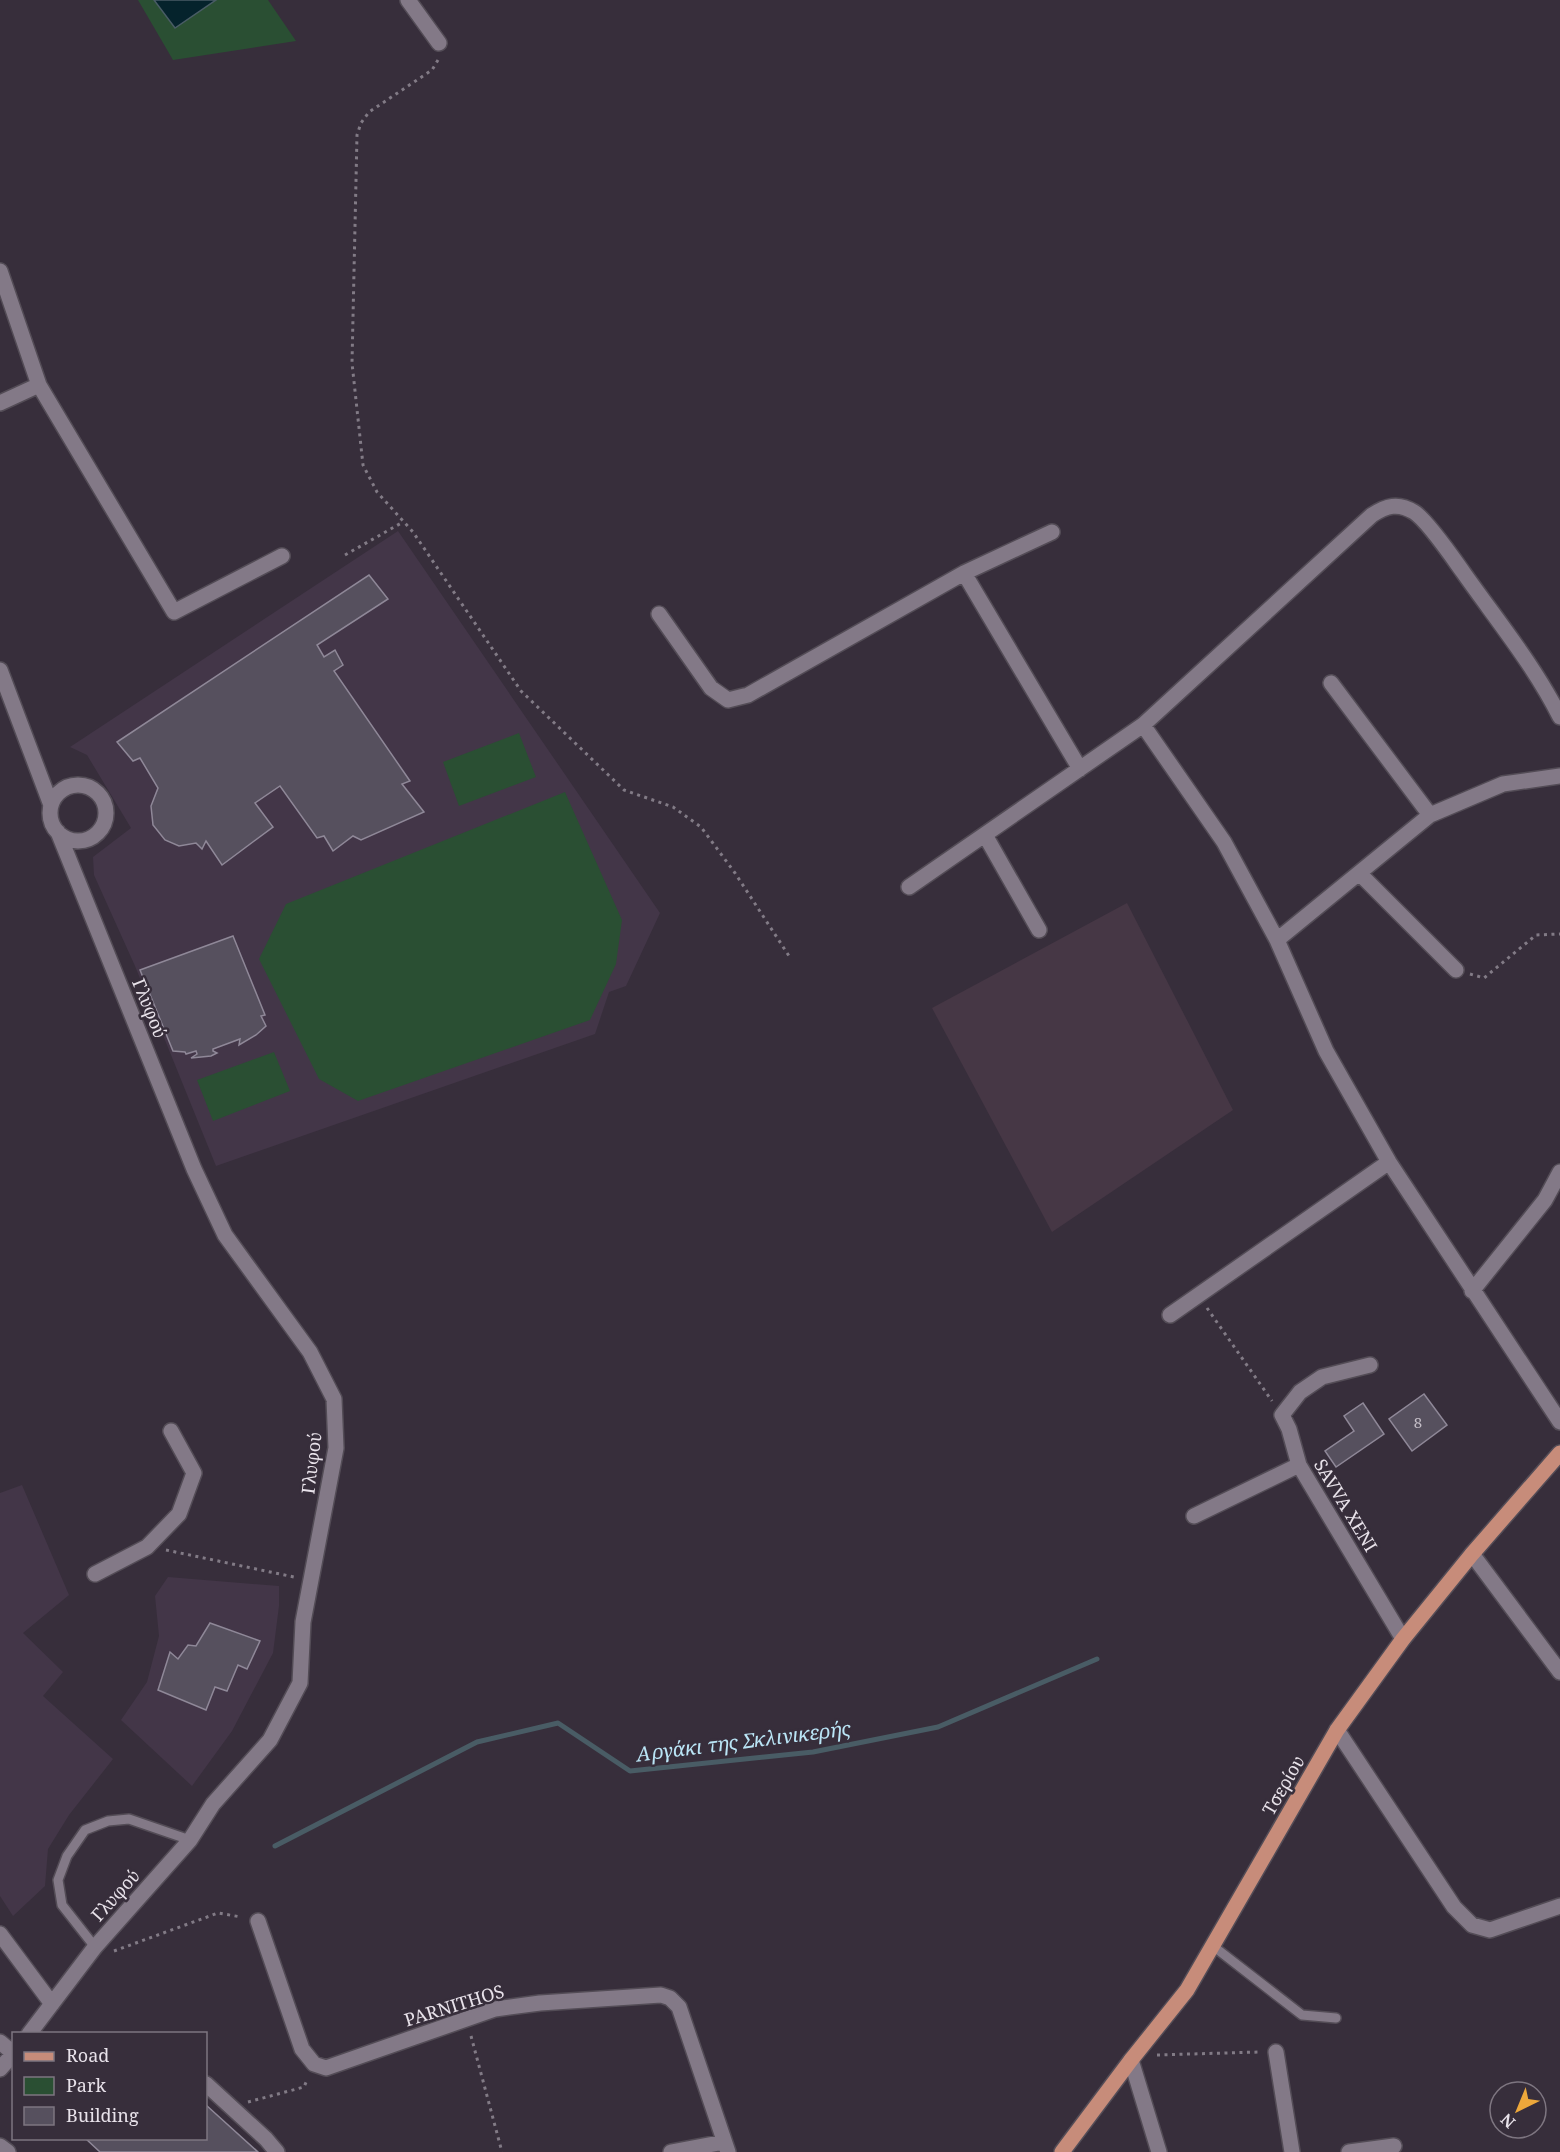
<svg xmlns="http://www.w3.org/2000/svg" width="1560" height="2152" viewBox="0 0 1560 2152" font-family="'Noto Serif',serif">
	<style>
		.industrial { fill: #463745 }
		.built { fill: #433648 }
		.green { fill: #2a4f33 }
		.water { fill: #05232c; stroke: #495c65; stroke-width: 1.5 }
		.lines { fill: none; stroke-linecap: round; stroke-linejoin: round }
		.stream { stroke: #495c65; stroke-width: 5 }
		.building { fill: #56505e; stroke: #8f8898; stroke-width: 1.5 }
		.lane-casing { stroke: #534c56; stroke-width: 12 }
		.street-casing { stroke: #534c56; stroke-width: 18 }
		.primary-casing { stroke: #534c56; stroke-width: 18 }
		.path { stroke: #827b86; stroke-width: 3; stroke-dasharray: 3 4.5; stroke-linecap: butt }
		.lane { stroke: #837987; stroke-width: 9 }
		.street { stroke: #837987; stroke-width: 15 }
		.primary { stroke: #c78c7a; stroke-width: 15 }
		.labels { text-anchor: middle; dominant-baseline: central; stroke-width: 5; stroke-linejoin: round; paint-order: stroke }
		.number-label { font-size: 15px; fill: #c4bec7 }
		.street-label { font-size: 18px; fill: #e8e2ea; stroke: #372e3b }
		.water-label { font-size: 20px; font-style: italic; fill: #bae5f6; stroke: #372e3b }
	</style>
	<rect width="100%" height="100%" fill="#372e3b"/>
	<path class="industrial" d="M1127 903 1233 1110 1052 1232 932 1008Z"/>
	<path class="built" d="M398 531 660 913 626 986 609 992 595 1034 216 1166 135 966 94 875 93 857 131 828 87 755 70 747Z
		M22 1485 69 1595 23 1633 63 1672 43 1696 113 1759 69 1815 48 1849 45 1886 13 1916 0 1896V1493Z
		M168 1577 279 1586V1606L273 1653 232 1731 192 1786 121 1720 147 1682 159 1636 155 1596Z"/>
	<path class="green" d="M138 0H268L296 41 173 60Z
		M519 733 536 777 459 806 443 762Z
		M565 792 622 920 616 964 590 1020 358 1101 319 1079 259 959 286 904Z
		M274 1052 290 1091 213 1121 197 1080Z"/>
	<path class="water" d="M154 0H216L175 28Z"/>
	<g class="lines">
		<path class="stream" d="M275 1846 477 1742 558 1723 630 1771 813 1752 938 1727 1097 1659"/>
	</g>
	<path class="building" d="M369 575 388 599 317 645 324 657 335 650 343 665 334 671 410 781 402 784 424 812 361 840 353 836 333 851 324 836 317 838 280 786 255 803 273 827 222 865 206 841 202 849 196 843 179 846 165 840 153 825 151 806 158 788 140 758 133 761 117 742Z
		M233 936 265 1015 261 1016 266 1026 256 1035 239 1045 240 1039 213 1049V1051L217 1053 211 1056 191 1058 197 1054 196 1051 186 1054 185 1052 173 1051 140 970Z
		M1424 1394 1447 1425 1412 1451 1389 1419Z
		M1363 1403 1384 1434 1336 1467 1325 1451 1354 1431 1344 1416Z
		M210 1623 260 1641 247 1669 238 1665 227 1691 215 1687 206 1710 158 1690 170 1652 178 1659 188 1645 196 1646Z
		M206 2105 258 2152H100L85 2138H206Z"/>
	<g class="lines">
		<g class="lane-casing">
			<path id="lane" d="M1213 1946 1302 2015 1336 2018
				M95 1947 62 1905 58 1880 67 1856 85 1830 108 1821 129 1819 190 1840"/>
		</g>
		<g class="street-casing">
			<path id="street" d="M408 0 439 43
				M0 271 39 385 174 612 282 556
				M0 403 39 385
				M964 573 1080 769
				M659 614 711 688 728 700 748 695 964 573 1052 532
				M0 670 51 805
				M1331 683 1430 815
				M1143 725 1224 842 1277 940 1326 1051 1389 1162 1560 1422
				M50 813a28 28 0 1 1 56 0a28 28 0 1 1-56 0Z
				M985 835 1039 930
				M1359 873 1456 970
				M909 887 1143 725 1372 515C1386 506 1398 502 1414 512 1427 520 1453 558 1463 572 1496 619 1534 665 1560 717
				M1277 940 1430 815 1503 784 1560 776
				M1472 1291 1545 1200 1560 1172
				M1170 1315 1389 1162
				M1370 1365 1322 1377 1300 1392 1282 1415 1289 1429 1299 1465 1403 1639
				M1194 1516 1299 1465
				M1472 1554 1560 1672
				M95 1574 147 1547 179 1514 194 1473 171 1431
				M1337 1730 1454 1907 1472 1925 1490 1930 1560 1906
				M258 1921 302 2049 314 2064 326 2068 495 2009 540 2003 661 1995 670 1998 679 2007 728 2152
				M0 1934 52 2004
				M29 2034 95 1947 190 1840 213 1804 270 1740 300 1683 303 1622 336 1448 334 1399 310 1352 225 1235 194 1169 58 832
				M0 2042 13 2053
				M1276 2052 1292 2152
				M1131 2060 1159 2152
				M0 2069 14 2053
				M206 2084 266 2139 277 2152
				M0 2146 8 2152
				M671 2152 724 2142
				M1349 2152 1394 2146"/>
		</g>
		<g class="primary-casing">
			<path id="primary" d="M1062 2152 1131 2060 1187 1990 1337 1730 1403 1639 1472 1554 1560 1453"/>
		</g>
		<path class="path" d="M438 60 432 70 369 112 361 123 357 135 352 363 363 465 377 492 413 532 521 691 624 790 673 807 701 827 735 873 791 959
			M345 555 403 522
			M1470 974 1484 978 1536 935 1560 934
			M1207 1308 1272 1401
			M166 1550 294 1577
			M114 1951 218 1913 241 1917
			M471 2036 502 2152
			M1157 2055 1259 2052
			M248 2102 304 2087 307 2080"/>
		<use href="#lane" class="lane"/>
		<use href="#street" class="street"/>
		<use href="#primary" class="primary"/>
	</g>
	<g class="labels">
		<g class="number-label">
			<text x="1418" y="1422">8</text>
		</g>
		<g class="street-label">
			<text transform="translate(150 1008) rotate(68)">Γλυφού</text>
			<text transform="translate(311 1463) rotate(-83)">Γλυφού</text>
			<text transform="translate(1346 1505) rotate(59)">SAVVA XENI</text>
			<text transform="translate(1283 1785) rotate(-60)">Τσερίου</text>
			<text transform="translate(115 1895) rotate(-48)">Γλυφού</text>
			<text transform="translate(454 2005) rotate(-17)">PARNITHOS</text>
		</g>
		<g class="water-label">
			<text transform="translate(743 1741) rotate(-7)">Αργάκι της Σκλινικερής</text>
		</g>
	</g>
	<rect x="12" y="2032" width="195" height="108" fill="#372e3b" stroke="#7e7681" stroke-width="1.5"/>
	<rect x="24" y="2052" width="30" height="9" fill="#c78c7a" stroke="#7e7681" stroke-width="1.5"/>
	<text x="66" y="2062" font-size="18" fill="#e8e2ea">Road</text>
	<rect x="24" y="2077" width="30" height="18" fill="#2a4f33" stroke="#7e7681" stroke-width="1.5"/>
	<text x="66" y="2092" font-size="18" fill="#e8e2ea">Park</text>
	<rect x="24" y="2107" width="30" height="18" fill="#56505e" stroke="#7e7681" stroke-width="1.5"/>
	<text x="66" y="2122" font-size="18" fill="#e8e2ea">Building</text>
	<g transform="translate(1518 2110) rotate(223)"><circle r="28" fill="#372e3b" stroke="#7e7681" stroke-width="1.5"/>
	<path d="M0-4.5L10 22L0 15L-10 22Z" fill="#eda83b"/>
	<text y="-9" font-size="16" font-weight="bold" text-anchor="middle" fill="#e8e2ea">N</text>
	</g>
</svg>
